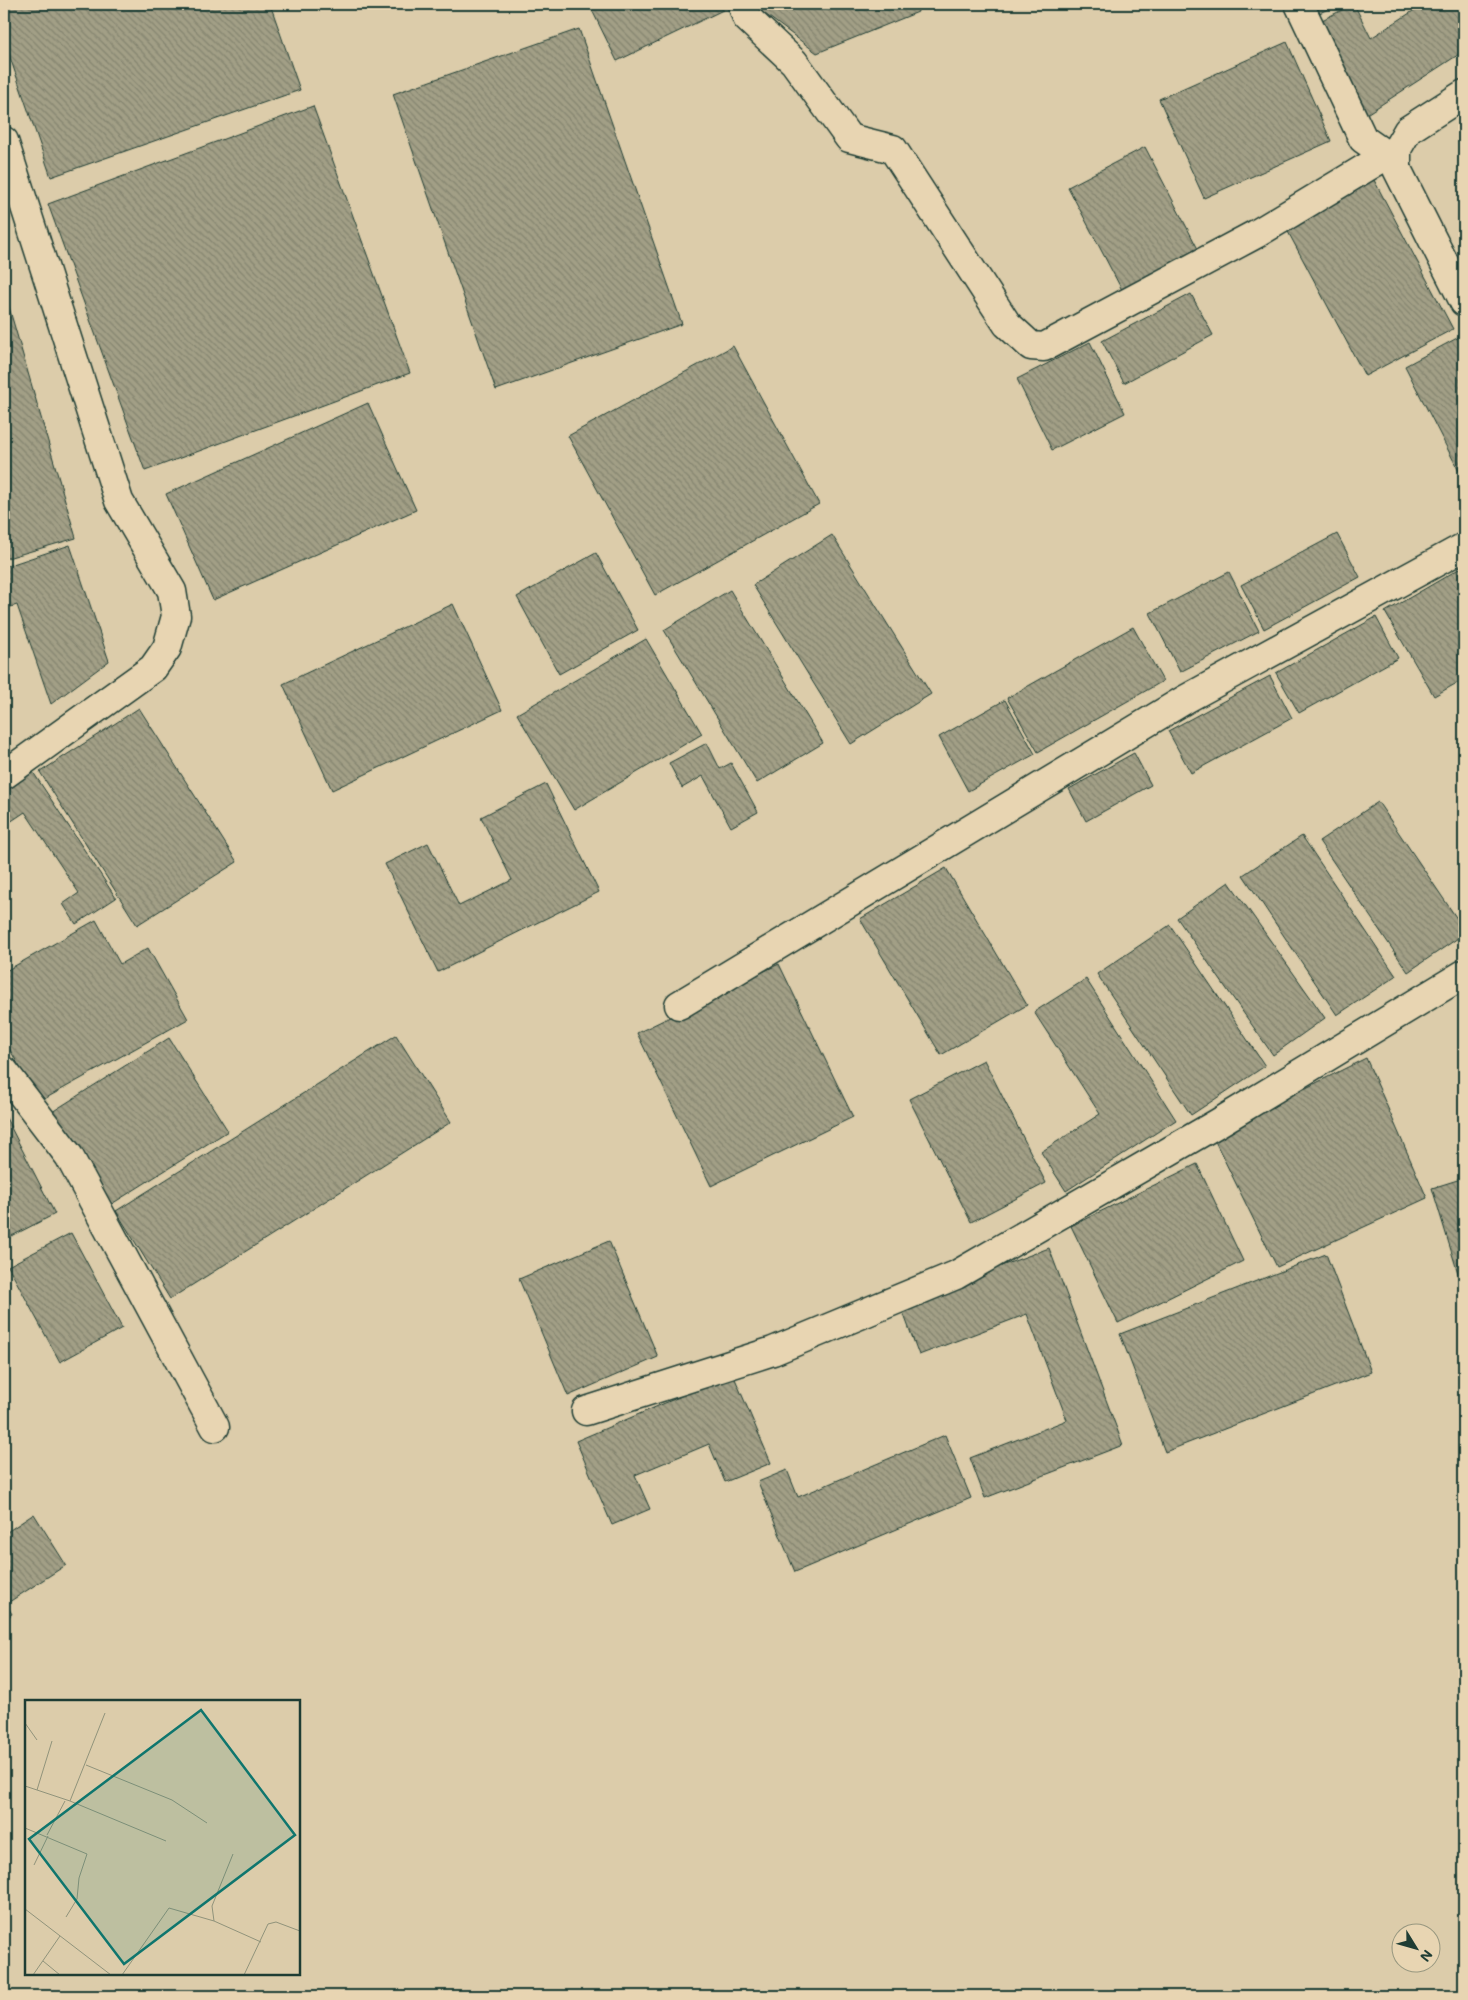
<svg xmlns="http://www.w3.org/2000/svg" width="1468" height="2000" viewBox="0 0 1468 2000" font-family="Mali,sans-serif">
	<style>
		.building { fill: url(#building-back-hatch); stroke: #1f3d34 }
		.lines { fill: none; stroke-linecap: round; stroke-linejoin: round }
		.street-casing { stroke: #1f3d34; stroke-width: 31 }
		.street { stroke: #e8d5b2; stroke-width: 28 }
		.inset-road { fill: none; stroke: #90937b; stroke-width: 1 }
		.view { fill: #0f766e; fill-opacity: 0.15; stroke: #0f766e; stroke-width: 2.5 }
		.inset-edge { fill: none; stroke: #1f3d34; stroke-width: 2.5 }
	</style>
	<defs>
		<pattern id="building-back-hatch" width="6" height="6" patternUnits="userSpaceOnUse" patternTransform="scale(1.25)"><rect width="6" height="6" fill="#a29f86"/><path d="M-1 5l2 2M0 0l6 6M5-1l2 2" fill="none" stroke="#83836e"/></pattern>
	</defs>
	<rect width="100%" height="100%" fill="#dcccaa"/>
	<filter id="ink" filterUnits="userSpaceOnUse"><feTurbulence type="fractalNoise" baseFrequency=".02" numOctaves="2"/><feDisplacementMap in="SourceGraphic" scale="10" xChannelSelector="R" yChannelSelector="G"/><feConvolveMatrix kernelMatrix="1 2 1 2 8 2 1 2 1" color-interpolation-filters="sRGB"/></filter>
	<g filter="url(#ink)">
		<path class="building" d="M4 4H270L300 90 51 177 4 40Z
			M589 4H720L723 10 617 61Z
			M758 4H916L918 12 817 53 761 11Z
			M1307 4H1339L1313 16Z
			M1354 4 1371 38 1424 4H1464V51L1362 117 1314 24Z
			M579 29 682 324 496 390 393 94Z
			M1287 42 1331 141 1204 198 1159 99Z
			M313 106 410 373 145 471 48 204Z
			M1145 147 1198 249 1122 290 1068 187Z
			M1374 180 1453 329 1365 376 1286 228Z
			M4 290 76 538 4 559Z
			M1191 294 1213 335 1124 383 1102 341Z
			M1459 337 1464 347V481L1405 366Z
			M1090 342 1125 413 1052 450 1017 379Z
			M733 346 819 504 655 595 568 436Z
			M368 403 416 510 213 600 166 494Z
			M1337 534 1360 577 1264 629 1241 585Z
			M832 535 931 694 851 744 753 585Z
			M70 545 109 661 51 704 17 605 4 609V567Z
			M596 553 638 630 559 674 517 597Z
			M1464 566V679L1434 696 1385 612Z
			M1229 572 1259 631 1180 672 1150 613Z
			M730 590 823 743 757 783 664 630Z
			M453 604 502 710 332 790 283 684Z
			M1376 617 1398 658 1299 713 1276 673Z
			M1133 627 1163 681 1038 752 1007 698Z
			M646 639 702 734 574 810 517 714Z
			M1270 676 1292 718 1191 773 1168 731Z
			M1005 700 1035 754 968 791 939 737Z
			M139 708 237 862 137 925 40 772Z
			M707 743 720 769 731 763 758 812 731 827 703 776 682 788 669 763Z
			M1134 753 1151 785 1086 821 1069 789Z
			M31 769 116 898 76 924 63 904 79 893 25 812 4 826V787Z
			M546 784 599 892 438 972 385 864 428 843 459 906 512 880 481 817Z
			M1378 802 1464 929V934L1408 972 1319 841Z
			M1302 836 1396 976 1337 1015 1243 875Z
			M946 868 1027 1005 941 1055 860 919Z
			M1229 882 1325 1018 1273 1055 1177 918Z
			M96 920 120 964 148 948 188 1019 39 1102 4 1039V972Z
			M1170 925 1265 1066 1191 1115 1097 974Z
			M779 964 853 1117 711 1186 637 1033Z
			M1086 979 1176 1120 1066 1191 1041 1152 1100 1114 1034 1012Z
			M396 1035 451 1122 170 1299 116 1211Z
			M169 1038 228 1131 110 1205 52 1112Z
			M1366 1058 1427 1198 1277 1267 1212 1135Z
			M984 1060 1046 1183 971 1222 909 1099Z
			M4 1114 55 1214 4 1240Z
			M1197 1164 1243 1261 1118 1323 1071 1226Z
			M1464 1178V1293L1432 1188Z
			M71 1233 122 1328 60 1362 8 1266Z
			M609 1241 658 1357 568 1396 519 1279Z
			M1049 1248 1123 1445 985 1498 970 1458 1067 1420 1027 1314 919 1355 900 1304Z
			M1326 1254 1371 1372 1165 1452 1120 1334Z
			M733 1374 771 1463 725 1482 709 1444 635 1475 650 1509 612 1525 576 1441Z
			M945 1435 971 1498 795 1572 758 1482 787 1470 798 1497Z
			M34 1514 66 1565 6 1604 12 1614 4 1619V1534Z"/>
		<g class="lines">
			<g class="street-casing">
				<path id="street" d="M742 4 747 18 794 62 849 138 893 149 1007 324 1031 346 1044 347 1256 234 1397 149 1408 130 1464 94
					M1299 4 1363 139 1386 155
					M4 141 119 501 172 591 176 616 167 648 153 668 4 775
					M1397 149V169L1464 302
					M679 1005 1186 699 1464 547
					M4 1071 69 1156 215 1427
					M586 1411 773 1351 956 1275 1218 1123 1464 974"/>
			</g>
			<use href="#street" class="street"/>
		</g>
	</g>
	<g transform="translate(25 1700)">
		<rect width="275" height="275" fill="#dcccaa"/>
		<path class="inset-road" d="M0 23 12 40M61 65 147 100 182 123M0 86 45 101 141 141M12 90 27 41M45 101 80 13M0 128 62 154 54 178 52 199 41 217M22 135 40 101M9 165 23 136M0 209 86 275M189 221 187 206 208 154M18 261 35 275M8 275 35 236M97 275 144 208 189 221 236 242M219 275 243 224 251 222 275 231"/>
		<path class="view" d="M176 10 270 135 99 264 4 139Z"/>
		<rect width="275" height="275" class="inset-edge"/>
	</g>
	<rect width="1468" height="2000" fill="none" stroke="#e8d5b2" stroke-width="20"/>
	<rect x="10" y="10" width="1448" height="1980" fill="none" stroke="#1f3d34" stroke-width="2" filter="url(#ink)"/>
	<g transform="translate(1416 1948) rotate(127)"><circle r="24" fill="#e8d5b2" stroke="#989880"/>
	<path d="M0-4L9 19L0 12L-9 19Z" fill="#1f3d34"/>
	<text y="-8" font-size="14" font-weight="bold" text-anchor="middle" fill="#1f3d34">N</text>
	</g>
</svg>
